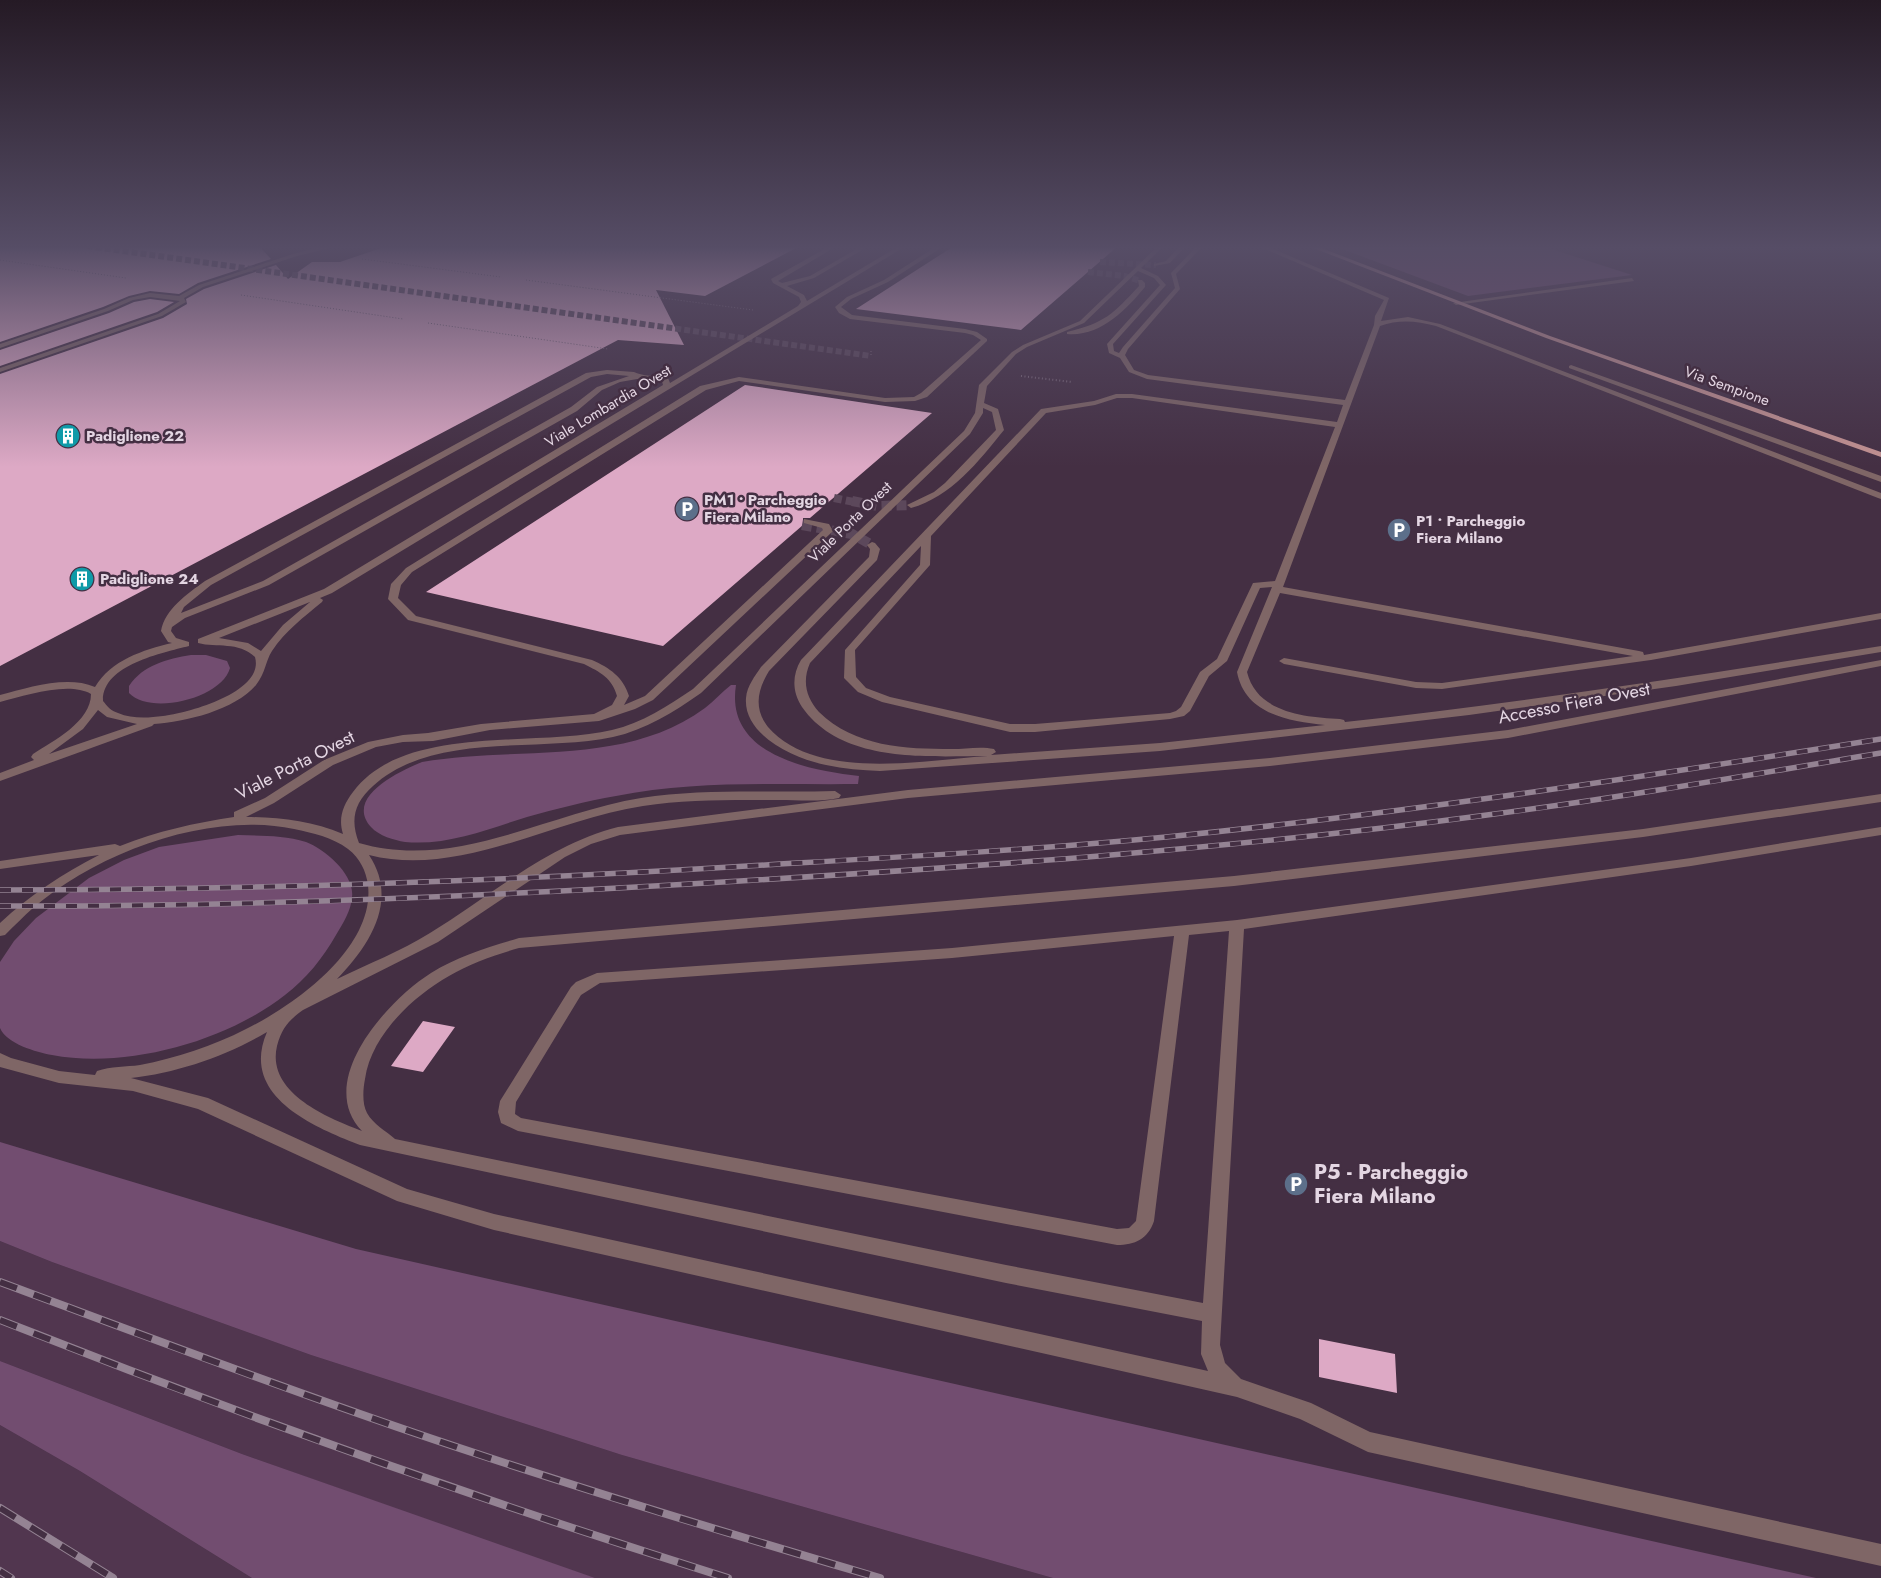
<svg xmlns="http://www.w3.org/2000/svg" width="1881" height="1578" viewBox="0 0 1881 1578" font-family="Jost,sans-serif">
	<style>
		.built { fill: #51364f }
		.green { fill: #724d70 }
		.building { fill: #dda9c5 }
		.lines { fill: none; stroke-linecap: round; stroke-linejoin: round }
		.minor-tunnel-far2 { stroke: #5c485b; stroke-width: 6; stroke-dasharray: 6 3; stroke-linecap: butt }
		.minor-tunnel-far1 { stroke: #5c485b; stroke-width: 8; stroke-dasharray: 8 4; stroke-linecap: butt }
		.minor-tunnel { stroke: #5c485b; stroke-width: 10; stroke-dasharray: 10 5; stroke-linecap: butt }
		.path-far1 { stroke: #7c6a7b; stroke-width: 1; stroke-dasharray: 1 2; stroke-linecap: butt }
		.path { stroke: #7c6a7b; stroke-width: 2; stroke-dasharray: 1 2.5; stroke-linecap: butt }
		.minor { fill: #7f6666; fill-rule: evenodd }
		.major { fill: #c59393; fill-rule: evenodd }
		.rail-far1-casing { stroke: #948393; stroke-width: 5.5 }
		.rail-casing { stroke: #948393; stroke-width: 8 }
		.rail-far1 { stroke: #442f43; stroke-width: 4; stroke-dasharray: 11; stroke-linecap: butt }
		.rail { stroke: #442f43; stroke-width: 6; stroke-dasharray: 18; stroke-linecap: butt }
		.labels { text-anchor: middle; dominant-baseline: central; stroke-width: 5; stroke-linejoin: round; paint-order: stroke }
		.far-street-label { font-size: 15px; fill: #e4d6e3; stroke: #442f43 }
		.far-poi-label { font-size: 15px; font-weight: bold; fill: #e4d6e3; stroke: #442f43; text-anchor: start }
		.street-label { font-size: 18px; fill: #e4d6e3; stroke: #442f43 }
		.near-poi-label { font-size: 21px; font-weight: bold; fill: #e4d6e3; stroke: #442f43; text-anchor: start }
	</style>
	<rect width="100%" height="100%" fill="#442f43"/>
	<path class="built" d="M0 1241 52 1262 311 1355 622 1455 1053 1578H595L571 1571 242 1454 0 1361Z
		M0 1425 80 1471 252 1578H0Z"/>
	<path class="green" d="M1334 246H1542L1632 275 1468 296Z
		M191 655H206L227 661 230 668C222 698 151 716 129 693V686C143 665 167 659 191 655Z
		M731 685H736C725 754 806 770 859 776L858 784C777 785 695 780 616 796 586 801 556 809 527 817 488 829 447 846 405 842 394 840 379 836 371 827 344 797 400 771 422 762 516 745 623 768 705 708 714 701 722 692 731 685Z
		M238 835C261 836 284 835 306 842 325 849 355 875 352 897 351 911 343 923 336 935 323 958 306 979 285 995 225 1042 126 1069 52 1055 36 1052 7 1044 0 1028V962L14 941 36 918 89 878 124 860 159 847Z
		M0 1142 356 1249 1816 1578H1053L622 1455 311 1355 52 1262 0 1241Z
		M0 1361 242 1454 595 1578H252L80 1471 0 1425Z"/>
	<path class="building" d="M0 246H259L271 259 198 283 179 294 150 291 129 296 103 307 0 342Z
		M387 246H800L705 296 656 290 684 345 618 340 0 666V374L163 318 187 304 186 299 204 289 276 265 288 279 312 262H340Z
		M954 246H1118L1021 330 856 309Z
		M150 299 174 302 157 312 0 366V350L109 313 134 302Z
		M745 385 932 413 810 518H803V525L663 646 426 592Z
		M423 1021 455 1027 423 1072 391 1066Z
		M1319 1339 1395 1354 1397 1393 1319 1377Z"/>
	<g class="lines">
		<path class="minor-tunnel-far2" d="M87 246 871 356
			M1100 262 1156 265
			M1088 272 1125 276 1140 281"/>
		<path class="minor-tunnel-far1" d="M834 498 859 503"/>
		<path class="minor-tunnel" d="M852 501 878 506 911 505
			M802 525 852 534 872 545"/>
		<path class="path-far1" d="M362 259 501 277
			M0 260 126 278
			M526 280 753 310
			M241 295 403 319
			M428 323 608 349
			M871 351V356"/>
		<path class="path" d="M1021 376 1072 382"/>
		<path class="minor" d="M323 246H349L330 248 297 256 203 287 184 298 186 302 162 316 0 372V368L158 314 180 301 150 297 133 300 108 311 0 348V344L104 309 129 298 150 293 179 296 199 285 293 254Z
			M830 246H837L778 281 782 283 810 276 862 246H869L814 278 787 286 804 295 807 301 899 246H906L332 593 320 598 323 600 322 602C304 617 285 631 272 651 265 662 266 672 256 685 235 710 185 722 154 724L152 726 0 781V773L34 760 31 757 33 754C53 741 91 722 91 694 68 681 25 696 0 702V695C28 688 66 675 95 687 111 660 143 650 172 643L168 642 161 631C165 609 187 594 205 581L586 373 607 370 634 372C641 376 657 376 668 378L670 383 798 306 801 302 799 297 773 283 771 279ZM607 374 629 376 597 387 571 407 263 581 181 613 184 607 211 585 591 377ZM637 379 662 381 663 385 324 589 198 639V643C217 648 238 641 255 657 265 692 188 713 163 716 148 718 132 719 118 713 111 711 107 706 103 701 102 665 162 653 189 646V642L176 638 171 631 172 627 185 618 269 585 577 411 602 390 620 382ZM310 602 283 625 261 651 248 643 219 638ZM98 710 107 717 137 724 49 754 83 729Z
			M937 246H944L888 282 851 299 841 307 852 315 965 329 977 332 987 339V341L927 397 915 401 885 402 739 381 706 390 412 572 401 585 398 598 416 616 592 660C610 668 623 677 629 696L624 705 645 696 823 530 822 528 804 523V519L829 524 833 531 831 533 653 700 635 709 599 721 490 730 433 741 403 742 376 747 333 765 274 803 246 817C279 817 312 821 343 834 338 818 343 805 353 792 404 723 537 748 612 730 642 723 668 706 693 689L964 431 975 413 979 385 1012 352 1023 345 1080 321 1158 246H1164L1141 268 1158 276 1166 285 1113 344 1114 351 1119 353 1123 347 1175 288 1171 273 1197 246H1203L1176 274 1180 289 1128 349 1125 355 1134 370 1148 375 1345 400 1374 325 1375 316 1384 300 1258 246H1266L1389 298 1381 321 1408 317 1440 324 1881 493V499L1878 498 1436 326C1417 321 1399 319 1380 326L1283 587 1639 651 1643 652 1644 655 1881 613V619L1651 660 1442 689 1416 688 1284 664 1279 661 1284 658 1416 682 1442 683 1633 656 1280 593 1247 672C1257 713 1305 717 1340 719L1344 720 1345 722C1525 702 1703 675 1881 646V652L1676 686 1469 715 1160 751 880 771C862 770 844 769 826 765 796 759 743 736 746 698 747 686 755 676 761 667L869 557 870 549 867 545 872 542 875 543 880 549 877 560 769 671C758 689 753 708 768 727 816 782 924 760 988 756 928 756 842 764 802 707 792 692 792 675 801 660L1041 409 1094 401 1116 394H1132L1337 422 1343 405 1147 379 1129 372 1120 358 1109 353 1107 344 1160 285 1154 278 1138 271 1084 323 1027 347 1016 354 987 386 984 403 998 409 1004 430C979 461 951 497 911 508L907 505 934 492 945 483 996 430 992 412 983 408V413L970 434 701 693C674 712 645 730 613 737 538 753 433 731 373 786 354 803 350 820 359 843 455 871 548 813 641 798 705 788 771 793 835 791L841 795 839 798C821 802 798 800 779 800 734 800 687 799 643 806 554 819 460 878 369 855 399 900 370 945 337 979 368 964 401 951 430 933 491 896 547 845 618 827L908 790 1270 758 1508 730 1881 660V666L1508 738 1270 766 908 798 620 835 591 844 565 857 438 942 303 1010C288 1021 282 1028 277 1046 266 1093 328 1118 362 1131 314 1081 388 1000 431 973 458 956 489 947 519 938L1234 876 1643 829 1881 794V802L1643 837 1234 886 519 948C495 955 471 963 449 976 412 997 371 1036 365 1079 363 1089 362 1104 367 1113 373 1124 386 1131 395 1139L1006 1265 1203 1303 1229 931 1189 935 1154 1221C1148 1239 1135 1245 1117 1245L518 1131 501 1123 498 1112 500 1101 571 987 576 982 597 973 952 948 1237 920 1691 858 1881 827V835L1691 866 1244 929 1220 1345 1225 1363 1241 1379 1311 1403 1370 1432 1881 1544V1566L1368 1452 1300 1419 1237 1397 494 1230 397 1201 198 1109 133 1091 59 1083 0 1067V1053L11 1058 59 1071 95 1075 97 1071C111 1066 126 1067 140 1065 176 1058 213 1046 246 1029 295 1005 375 948 368 885 366 871 360 858 348 849 332 837 313 833 294 829 209 811 98 852 33 908 24 916 14 926 5 935L0 936V923C30 895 62 874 99 855L0 869V861L115 844 120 846C157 831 195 823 234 817V812L265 798 324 760 368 742 403 735 428 733 481 724 594 714 612 705 617 696C612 678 600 672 584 664L408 620 388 599 391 584 406 568 700 386 739 377 885 398 914 397 921 393 981 340 973 335 965 333 850 319 839 313 835 307 847 297 884 280ZM1117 398H1132L1335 427 1275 581 1253 583 1217 659 1200 672 1181 707 1176 711 1170 713 1035 724H1010L890 697 866 688 856 677 855 650 930 565 931 536 1046 413 1095 405ZM921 546 920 565 845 650 844 678 858 692 882 702 1010 732H1035L1170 719 1184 716 1190 711 1209 676 1227 661 1260 588 1272 587 1237 672C1245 714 1288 721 1325 725L1160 743 991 755 996 752 994 749C981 746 965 749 952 749 905 749 855 747 819 712 806 698 802 681 810 663ZM1174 936 1136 1221 1129 1228 1117 1229 521 1118 515 1114 516 1102 581 995 600 983 952 958ZM267 1032C239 1096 314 1127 360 1145L1006 1283 1202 1321 1201 1354 1208 1371 494 1214 407 1189 208 1098 131 1078C177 1073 227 1056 267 1032Z
			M1180 246H1186L1170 263 1154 266V264L1166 261Z
			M1632 278 1634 281 1456 305 1453 303Z
			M1138 280H1142L1145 283V287C1126 310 1100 337 1067 334V332C1105 323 1113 314 1139 286Z
			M1571 365 1881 476V482L1569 368V366Z"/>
		<path class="major" d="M1308 246H1316L1550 336 1881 452V457L1546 338Z"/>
		<g class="rail-far1-casing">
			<path id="rail-far1" d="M0 890C266 890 531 880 797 863 920 856 1043 849 1166 837 1406 813 1643 777 1881 739
				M0 906C247 907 494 896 740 881 989 866 1239 848 1487 815 1619 798 1750 775 1881 753"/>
		</g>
		<g class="rail-casing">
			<path id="rail" d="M0 1282C137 1333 274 1385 412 1432 567 1485 723 1532 880 1578
				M0 1320C240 1415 482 1501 728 1578
				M0 1508 113 1578
				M0 1571 11 1578"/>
		</g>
		<use href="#rail-far1" class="rail-far1"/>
		<use href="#rail" class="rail"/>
	</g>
	<linearGradient id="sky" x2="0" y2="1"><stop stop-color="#251a25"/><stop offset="0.53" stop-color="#564d66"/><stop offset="1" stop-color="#564d66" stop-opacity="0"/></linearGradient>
	<rect width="1881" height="467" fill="url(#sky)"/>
	<defs>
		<g id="building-disc" transform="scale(1.25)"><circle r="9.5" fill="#0f9aa8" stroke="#442f43"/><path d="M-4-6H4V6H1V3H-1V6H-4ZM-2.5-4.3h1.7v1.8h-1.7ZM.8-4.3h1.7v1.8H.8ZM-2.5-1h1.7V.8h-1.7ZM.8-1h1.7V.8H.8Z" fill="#fff"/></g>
		<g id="parking-disc" transform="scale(1.25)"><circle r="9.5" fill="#5c6f8a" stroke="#442f43"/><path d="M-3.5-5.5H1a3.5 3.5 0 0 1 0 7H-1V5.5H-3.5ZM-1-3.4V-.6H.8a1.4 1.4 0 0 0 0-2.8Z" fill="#fff"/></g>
	</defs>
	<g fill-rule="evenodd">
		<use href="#building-disc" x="68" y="436"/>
		<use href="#parking-disc" x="687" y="509"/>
		<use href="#parking-disc" x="1399" y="530"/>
		<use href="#building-disc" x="82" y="579"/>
		<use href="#parking-disc" x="1296" y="1184"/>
	</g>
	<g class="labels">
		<g class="far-street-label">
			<text transform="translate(1727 386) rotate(20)">Via Sempione</text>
			<text transform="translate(608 406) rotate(-31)">Viale Lombardia Ovest</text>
			<text transform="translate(850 522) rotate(-44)">Viale Porta Ovest</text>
		</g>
		<g class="far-poi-label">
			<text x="86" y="436">Padiglione 22</text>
			<text x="704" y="500">PM1 • Parcheggio<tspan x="704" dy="17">Fiera Milano</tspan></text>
			<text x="1416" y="521">P1 • Parcheggio<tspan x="1416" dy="17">Fiera Milano</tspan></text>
			<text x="100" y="579">Padiglione 24</text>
		</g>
		<g class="street-label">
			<text transform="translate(1574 703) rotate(-11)">Accesso Fiera Ovest</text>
			<text transform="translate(295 765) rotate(-27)">Viale Porta Ovest</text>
		</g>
		<g class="near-poi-label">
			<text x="1314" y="1172">P5 - Parcheggio<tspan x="1314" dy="24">Fiera Milano</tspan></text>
		</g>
	</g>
</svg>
